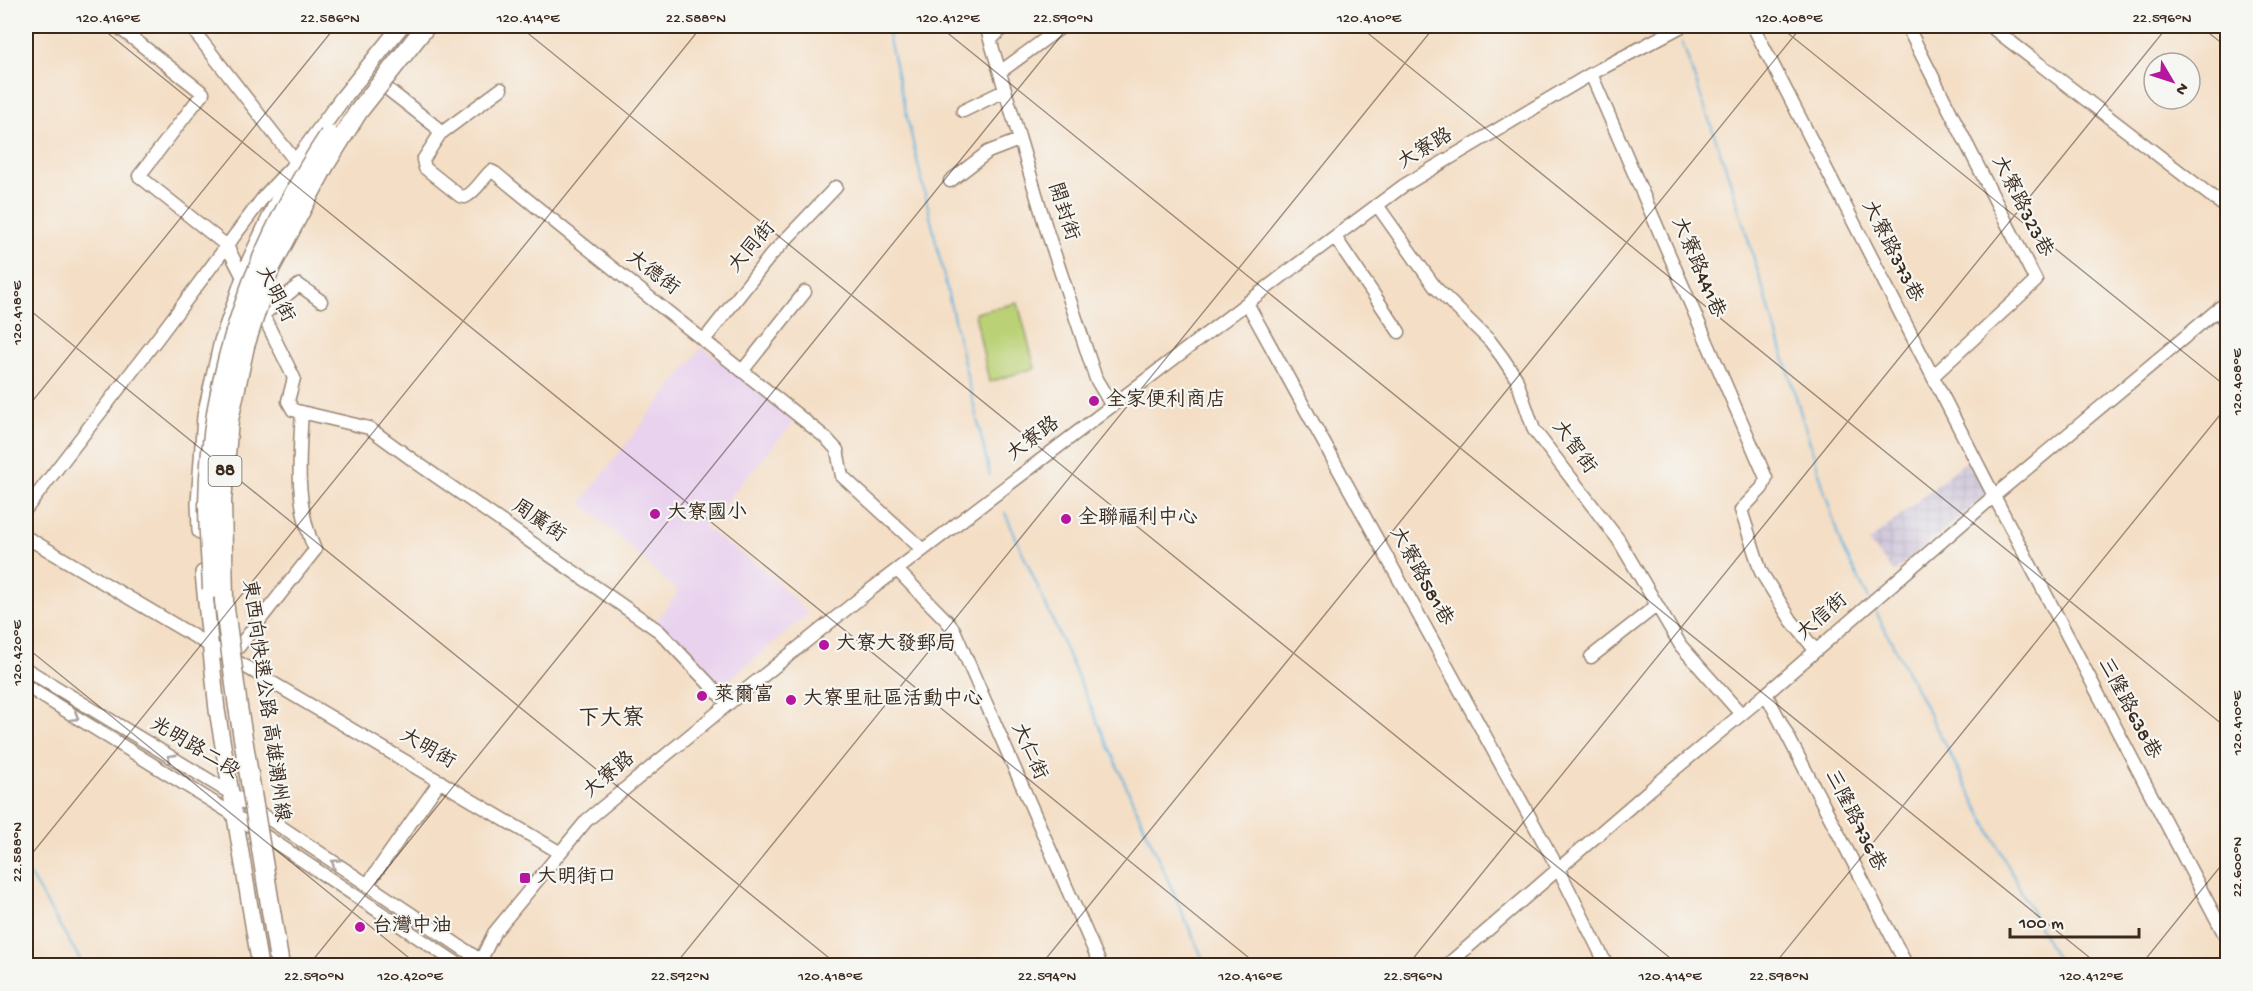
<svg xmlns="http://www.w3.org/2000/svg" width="2253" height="991" viewBox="0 0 2253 991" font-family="'Gochi Hand','LXGW WenKai TC',sans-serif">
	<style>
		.built { fill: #e9d2ee }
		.industrial { fill: url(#industrial-grid) }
		.park { fill: #bad175; stroke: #7a7e4a; stroke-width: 1.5 }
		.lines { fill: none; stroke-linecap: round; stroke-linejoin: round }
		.stream { stroke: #61b3dc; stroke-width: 2 }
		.minor-casing { stroke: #988472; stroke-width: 15 }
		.major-casing { stroke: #988472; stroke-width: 18 }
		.minor { stroke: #fff; stroke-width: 12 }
		.major { stroke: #fff; stroke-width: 15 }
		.highway-bridge-casing { stroke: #988472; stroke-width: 21; stroke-linecap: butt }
		.highway-bridge { stroke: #fff; stroke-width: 18 }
		.oneway { stroke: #a79f9a }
		.ticks { fill: none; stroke: #3b2a1e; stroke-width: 1.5; stroke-opacity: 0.45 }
		.poi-dot { fill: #b5179e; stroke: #f6f6f2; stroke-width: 2 }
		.labels { text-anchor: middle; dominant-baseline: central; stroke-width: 4.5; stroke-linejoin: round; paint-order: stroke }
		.shield { fill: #f6f6f2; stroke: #73675e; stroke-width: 1.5 }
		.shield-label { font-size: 18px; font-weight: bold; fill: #3b2a1e }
		.street-label { font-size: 20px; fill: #3b2a1e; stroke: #f6f6f2 }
		.poi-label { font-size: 20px; fill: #3b2a1e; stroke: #f6f6f2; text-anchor: start }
		.quarter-label { font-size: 22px; fill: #3b2a1e; stroke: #f6f6f2 }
		.neatline { fill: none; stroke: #3b2a1e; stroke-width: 2 }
		.ticks-label { font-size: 15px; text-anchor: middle; fill: #3b2a1e }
	</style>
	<defs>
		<pattern id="industrial-grid" width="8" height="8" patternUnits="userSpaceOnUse" patternTransform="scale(1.5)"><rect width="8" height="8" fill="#c9bfd7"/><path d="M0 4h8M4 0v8" fill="none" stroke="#aea4b8"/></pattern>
	</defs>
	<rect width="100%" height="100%" fill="#f6f6f2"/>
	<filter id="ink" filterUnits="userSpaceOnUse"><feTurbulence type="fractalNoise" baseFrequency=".0167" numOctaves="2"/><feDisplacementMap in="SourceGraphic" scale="12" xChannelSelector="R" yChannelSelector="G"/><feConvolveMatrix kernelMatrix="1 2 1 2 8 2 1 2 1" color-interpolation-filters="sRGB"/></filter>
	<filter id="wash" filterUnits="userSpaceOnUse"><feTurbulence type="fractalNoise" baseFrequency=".008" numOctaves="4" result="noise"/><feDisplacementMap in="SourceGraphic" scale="24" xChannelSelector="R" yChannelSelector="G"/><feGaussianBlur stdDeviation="1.35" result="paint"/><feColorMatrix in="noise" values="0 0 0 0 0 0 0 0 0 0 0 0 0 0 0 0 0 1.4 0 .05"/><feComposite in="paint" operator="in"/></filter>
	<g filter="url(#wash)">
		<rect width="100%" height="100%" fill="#f4dec5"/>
		<path class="built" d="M702 347 796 420 704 527 772 576 808 614 719 688 655 622 678 592 581 502Z"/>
		<path class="industrial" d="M1966 461 1991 491 1894 572 1869 542Z"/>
		<path class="park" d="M1018 303 1035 368 989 382 975 313Z"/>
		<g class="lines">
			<path class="stream" d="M886 26 990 475
				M1682 42 1731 183 1841 545 1869 599
				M1005 513 1206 966
				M1873 606 2060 966
				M26 869 84 966"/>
		</g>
	</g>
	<g filter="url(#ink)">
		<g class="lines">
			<g class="minor-casing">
				<path id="minor" d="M117 26 203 93 139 176 227 246 246 283
					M986 26 1047 231 1096 379 1112 406
					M1753 26 1994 496 2228 941
					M1907 26 2036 281 1933 376
					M1990 26 2228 209
					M990 40 1005 26
					M1000 72 1063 26
					M1591 74 1766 478 1762 488 1741 510 1761 572 1791 620 1815 650
					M385 87 435 126 440 134 423 160 425 168 460 196 465 197C476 192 482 179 491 171L495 173C604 263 716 349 826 438L837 450 842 476 923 550
					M963 111 1004 91
					M440 134 501 89
					M950 181 988 152 1019 140
					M1377 205 1435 287 1490 341 1502 357 1516 378 1534 430 1618 539 1681 646 1741 714
					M1335 237 1399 332
					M257 303 294 378 288 401 293 410 369 428 417 463 659 631 728 704
					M1247 303 1559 870 1607 966
					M2219 308 2228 331
					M263 315 299 285 321 301
					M705 339 771 255 836 187
					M743 370 805 292
					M26 509 157 339 265 195 296 162 190 26
					M26 537 559 852
					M897 570 946 620 954 630 1101 966
					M237 649 315 550C295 506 299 458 302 412
					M1591 657 1656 606
					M26 669 232 794 489 966
					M26 686 234 815 461 966
					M1766 694 1907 966
					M367 885 440 781
					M478 966 494 933 587 820 728 704 869 591 1294 267 1403 186 1591 74 1682 26
					M1446 966 1652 788 1766 694 1994 496 2228 301"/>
			</g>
			<g class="major-casing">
				<path id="major" d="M200 531 199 503 205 416 222 341 250 260 296 162 342 99 401 26
					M203 573 217 710 260 966"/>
			</g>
			<use href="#minor" class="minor"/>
			<use href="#major" class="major"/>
			<g class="highway-bridge-casing">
				<path id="highway-bridge" d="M212 589C211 561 208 532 208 503 210 370 256 245 329 135
					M280 966 238 707 224 601 222 501 229 420 245 346 270 269 325 165 358 112 426 26"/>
			</g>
			<use href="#highway-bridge" class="highway-bridge"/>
		</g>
		<defs><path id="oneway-chevron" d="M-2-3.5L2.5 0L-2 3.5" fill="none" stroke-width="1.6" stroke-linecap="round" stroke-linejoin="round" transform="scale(1.5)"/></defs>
		<g class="oneway">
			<use href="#oneway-chevron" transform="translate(75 717) rotate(32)"/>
			<use href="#oneway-chevron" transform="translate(171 758) rotate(-149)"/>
			<use href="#oneway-chevron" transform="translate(335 863) rotate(-146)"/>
		</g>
	</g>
	<path class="ticks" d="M99 26 1259 966M519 26 1680 966M939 26 2100 966M1359 26 2228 729M1779 26 2228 388M2200 26 2228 48M26 307 839 966M26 409 336 26M26 647 419 966M26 861 702 26M308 966 1069 26M674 966 1435 26M1040 966 1802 26M1407 966 2168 26M1773 966 2228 405M2140 966 2228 857"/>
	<g class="poi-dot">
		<circle cx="1094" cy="401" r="6"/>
		<circle cx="655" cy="514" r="6"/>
		<circle cx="1066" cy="519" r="6"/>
		<circle cx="824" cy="645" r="6"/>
		<circle cx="702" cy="696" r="6"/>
		<circle cx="791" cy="700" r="6"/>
		<rect x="519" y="872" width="12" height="12" rx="3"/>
		<circle cx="360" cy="927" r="6"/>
	</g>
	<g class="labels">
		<rect class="shield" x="208.5" y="456" width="33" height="30" rx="4.5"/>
		<g class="shield-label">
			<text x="225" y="471">88</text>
		</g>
		<g class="street-label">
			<text transform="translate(1426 150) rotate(-31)">大寮路</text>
			<text transform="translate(2021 207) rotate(63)">大寮路323巷</text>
			<text transform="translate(1062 212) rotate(72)">開封街</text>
			<text transform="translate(753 248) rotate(-49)">大同街</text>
			<text transform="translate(1891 252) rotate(63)">大寮路373巷</text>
			<text transform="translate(1697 268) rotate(67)">大寮路441巷</text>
			<text transform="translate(652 274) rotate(37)">大德街</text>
			<text transform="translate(274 295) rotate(63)">大明街</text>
			<text transform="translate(1034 440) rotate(-37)">大寮路</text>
			<text transform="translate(1573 448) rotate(54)">大智街</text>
			<text transform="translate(538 522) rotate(34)">周廣街</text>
			<text transform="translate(1420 577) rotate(61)">大寮路581巷</text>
			<text transform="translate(1823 618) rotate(-41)">大信街</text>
			<text transform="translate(264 701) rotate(82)">東西向快速公路 高雄潮州線</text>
			<text transform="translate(2128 709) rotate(62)">三隆路638巷</text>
			<text transform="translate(194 749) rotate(31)">光明路二段</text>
			<text transform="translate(427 750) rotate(30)">大明街</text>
			<text transform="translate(1028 752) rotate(66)">大仁街</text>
			<text transform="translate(610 776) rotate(-40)">大寮路</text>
			<text transform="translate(1854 821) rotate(63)">三隆路736巷</text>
		</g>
		<g class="poi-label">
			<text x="1106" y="401">全家便利商店</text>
			<text x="667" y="514">大寮國小</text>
			<text x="1078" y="519">全聯福利中心</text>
			<text x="836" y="645">大寮大發郵局</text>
			<text x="714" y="696">萊爾富</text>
			<text x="803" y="700">大寮里社區活動中心</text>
			<text x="537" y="878">大明街口</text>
			<text x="372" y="927">台灣中油</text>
		</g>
		<g class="quarter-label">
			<text x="611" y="720">下大寮</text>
		</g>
	</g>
	<rect width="2253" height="991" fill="none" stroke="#f6f6f2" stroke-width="66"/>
	<g transform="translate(2172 81) rotate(129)"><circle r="28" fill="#f6f6f2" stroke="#aba49d" stroke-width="1.5"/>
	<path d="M0-4.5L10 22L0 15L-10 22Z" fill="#b5179e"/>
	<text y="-9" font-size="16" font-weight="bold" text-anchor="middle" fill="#3b2a1e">N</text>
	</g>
	<path d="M2010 928v9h129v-9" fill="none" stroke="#3b2a1e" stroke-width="3"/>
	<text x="2019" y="928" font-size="18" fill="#3b2a1e" stroke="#f6f6f2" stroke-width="4.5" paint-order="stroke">100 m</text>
	<rect x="33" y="33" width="2187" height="925" class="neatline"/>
	<g class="ticks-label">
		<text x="108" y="22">120.416°E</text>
		<text x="330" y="22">22.586°N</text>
		<text x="528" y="22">120.414°E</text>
		<text x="696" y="22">22.588°N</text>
		<text x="948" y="22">120.412°E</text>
		<text x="1063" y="22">22.590°N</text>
		<text x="1369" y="22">120.410°E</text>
		<text x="1789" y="22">120.408°E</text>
		<text x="2162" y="22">22.596°N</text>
		<text transform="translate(16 313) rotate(-90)" y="5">120.418°E</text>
		<text transform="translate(2236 382) rotate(-90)" y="5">120.408°E</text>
		<text transform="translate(16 653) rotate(-90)" y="5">120.420°E</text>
		<text transform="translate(2236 723) rotate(-90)" y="5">120.410°E</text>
		<text transform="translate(16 852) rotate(-90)" y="5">22.588°N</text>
		<text transform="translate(2236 867) rotate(-90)" y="5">22.600°N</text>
		<text x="314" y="980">22.590°N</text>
		<text x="410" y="980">120.420°E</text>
		<text x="680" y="980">22.592°N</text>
		<text x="830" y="980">120.418°E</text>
		<text x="1047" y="980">22.594°N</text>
		<text x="1250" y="980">120.416°E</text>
		<text x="1413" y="980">22.596°N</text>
		<text x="1670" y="980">120.414°E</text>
		<text x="1779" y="980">22.598°N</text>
		<text x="2091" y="980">120.412°E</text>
	</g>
</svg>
